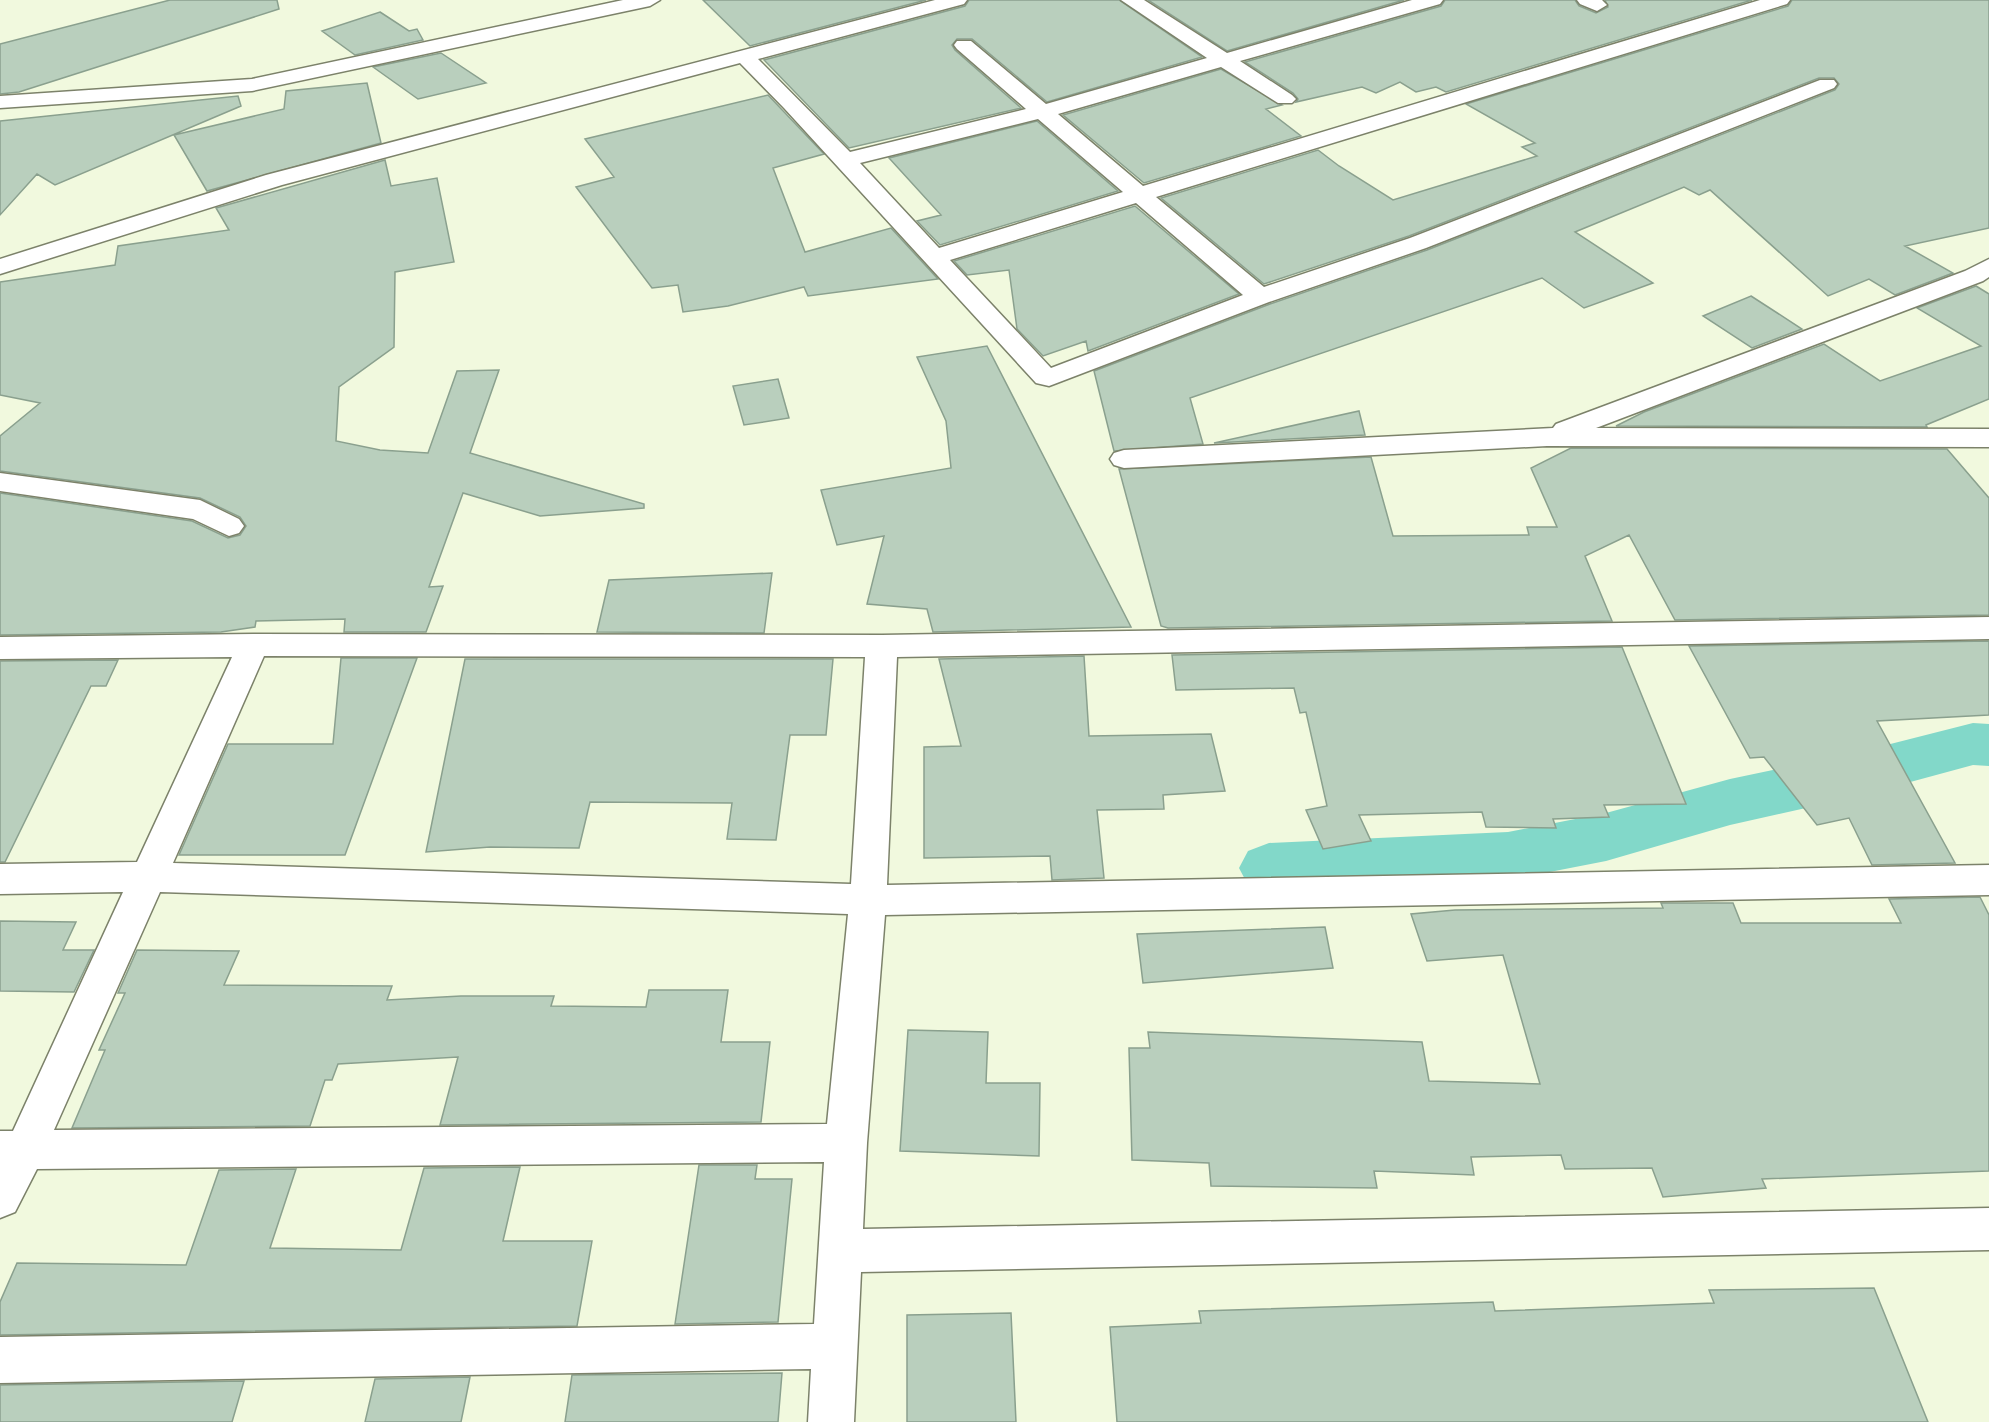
<svg xmlns="http://www.w3.org/2000/svg" width="1989" height="1422" viewBox="0 0 1989 1422" font-family="Georgia,serif">
	<style>
		.lines { fill: none; stroke-linecap: round; stroke-linejoin: round }
		.canal { fill: #82d8c9; fill-rule: evenodd }
		.building { fill: #b9cfbd; stroke: #8aa08e; stroke-width: 1.5 }
		.minor-casing { stroke: #7c826a; stroke-width: 3 }
		.minor { fill: #fff; fill-rule: evenodd }
	</style>
	<rect width="100%" height="100%" fill="#f1f9de"/>
	<g class="lines">
		<path class="canal" d="M1973 723 1989 724V766L1973 765 1855 797 1730 825 1606 861 1508 880 1269 893 1248 885 1239 868 1248 851 1269 843 1508 832 1606 813 1730 779 1855 753Z"/>
	</g>
	<path class="building" d="M170 0H277L279 9 19 92 0 94V44Z
		M703 0H926L750 46Z
		M969 0H1119L1202 57 1047 102 972 39H957L952 45 955 50 1021 108 849 148 764 60 965 6Z
		M1148 0H1404L1227 51Z
		M1445 0H1575L1579 6 1596 13 1608 7 1605 0H1752L1446 92 1436 87 1416 92 1400 82 1376 93 1362 87 1296 102 1298 99 1293 93 1245 62 1441 6Z
		M1792 0H1989V228L1905 246 1953 273 1895 295 1869 279 1828 296 1710 190 1699 195 1684 187 1575 232 1653 283 1584 308 1542 278 1190 398 1203 444 1114 451 1094 371 1270 304 1427 250 1835 90 1839 84 1834 78H1819L1409 236 1264 284 1161 198 1318 150 1339 166 1393 200 1537 156 1522 147 1535 143 1466 104 1788 6Z
		M380 12 409 31 417 29 423 40 355 55 322 31Z
		M441 53 486 83 418 99 373 67Z
		M1221 69 1282 105 1266 109 1301 136 1144 183 1063 115Z
		M367 83 381 143 207 191 174 135 284 109 286 91Z
		M768 95 824 154 773 168 805 252 891 228 938 279 808 296 804 287 728 306 683 312 678 285 652 288 576 187 614 177 585 139Z
		M238 96 241 106 55 185 37 174 0 215V121Z
		M1037 121 1118 191 940 245 917 221 941 215 889 158Z
		M385 160 391 186 437 178 454 262 395 272 394 347 339 387 336 441 380 450 428 453 457 371 499 370 470 453 644 504V508L540 516 463 493 429 587 443 586 426 632H344L345 619 256 621 255 627 221 632 0 635V493L192 521 228 538 240 535 246 526 240 517 200 498 0 471V436L40 403 0 395V282L115 265 118 246 229 230 216 208Z
		M1135 206 1239 294 1088 351 1086 341 1043 356 1017 329 1009 270 967 275 954 261Z
		M1976 286 1989 294V399L1926 425 1927 427 1616 426 1644 412 1824 344 1880 381 1981 346 1917 308Z
		M1751 296 1802 329 1752 348 1703 316Z
		M987 346 1131 627 933 632 927 609 867 604 884 536 837 545 821 490 951 468 946 421 917 357Z
		M778 379 789 418 744 425 733 386Z
		M1359 411 1365 435 1214 443Z
		M1571 448 1947 449 1989 498V615L1675 620 1629 535 1585 556 1612 621 1168 628 1161 626 1119 469 1371 457 1393 536 1529 535 1527 527H1557L1531 468Z
		M772 573 764 633 597 632 609 580Z
		M1989 641V715L1877 721 1955 863 1872 865 1849 818 1817 825 1764 757 1750 758 1689 646Z
		M1622 647 1686 804 1604 805 1609 817 1553 819 1556 828 1486 827 1482 812 1359 815 1371 841 1323 849 1306 810 1327 806 1306 712 1300 713 1294 688 1176 690 1172 655Z
		M1084 656 1089 736 1211 734 1225 791 1163 795 1164 809 1097 810 1104 878 1052 880 1050 856 924 858V747L961 746 939 659Z
		M341 658H417L345 855H179L228 744H333Z
		M465 659H833L826 735H790L776 840 727 839 732 803 590 802 579 848 490 847 426 852Z
		M118 660 106 686H91L5 862H0V661Z
		M1980 897 1989 915V1171L1762 1179 1766 1188 1663 1197 1652 1168 1565 1169 1561 1155 1471 1157 1474 1175 1374 1171 1377 1188 1211 1186 1209 1163 1132 1160 1129 1048H1150L1148 1032 1422 1042 1429 1081 1540 1084 1503 955 1427 961 1411 914 1455 910 1663 908 1661 903H1733L1741 923H1901L1889 899Z
		M0 921 76 922 63 950H94L74 992 0 991Z
		M1325 927 1333 968 1143 983 1137 934Z
		M137 950 239 951 224 985 392 986 387 1000 461 996H554L551 1006 646 1007 649 990H728L721 1042H770L761 1122 440 1125 458 1057 338 1064 332 1080H325L310 1126 72 1128 105 1050H99L125 993H118Z
		M908 1030 988 1032 986 1083H1040L1039 1156 900 1151Z
		M699 1165H757L755 1179H792L778 1322 675 1324Z
		M520 1167 503 1241H592L577 1326 0 1335V1302L17 1263 186 1265 219 1170 296 1169 270 1248 401 1250 424 1168Z
		M1874 1288 1928 1422H1117L1110 1327 1201 1323 1199 1311 1493 1302 1495 1311 1581 1308 1714 1303 1709 1290Z
		M1011 1313 1016 1422H907V1315Z
		M782 1373 778 1422H565L572 1375Z
		M470 1377 461 1422H365L375 1379Z
		M244 1381 232 1422H0V1385Z"/>
	<g class="lines">
		<g class="minor-casing">
			<path id="minor" d="M623 0H660L650 6 252 91 0 108V96L252 79Z
				M935 0H967L964 4 758 59 850 152 1026 109 957 49 954 45 957 41H971L1046 104 1207 58 1121 0H1144L1227 53 1412 0H1443L1440 4 1240 61 1292 95 1296 99 1292 103H1278L1221 67 1058 114 1143 186 1760 0H1790L1787 4 1156 197 1264 287 1410 238 1820 80H1834L1837 84 1834 88 1426 248 1269 302 1049 386 1036 383 784 108 740 63 282 185 0 274V259L266 175ZM1038 119 1123 192 939 248 860 163ZM1136 203 1243 295 1051 368 950 260Z
				M1577 0H1602L1607 5 1597 11 1580 4Z
				M1989 259V277L1983 281 1596 428 1989 429V447L1547 446 1124 468 1114 465 1110 459 1114 453 1124 450 1553 428 1556 424 1965 271Z
				M0 473 200 500 239 519 244 526 239 533 229 536 193 519 0 491Z
				M1989 617V639L897 657 887 885 1989 865V895L885 915 867 1143 863 1229 1989 1208V1250L861 1272 854 1422H808L811 1369 0 1383V1337L814 1324 824 1162 37 1169 15 1212 0 1218V1131H13L123 892 0 894V864L137 862 232 657 0 659V637L253 634 882 635ZM264 656 865 657 851 884 173 863ZM160 892 848 914 827 1124 54 1130Z"/>
		</g>
		<use href="#minor" class="minor"/>
	</g>
</svg>
